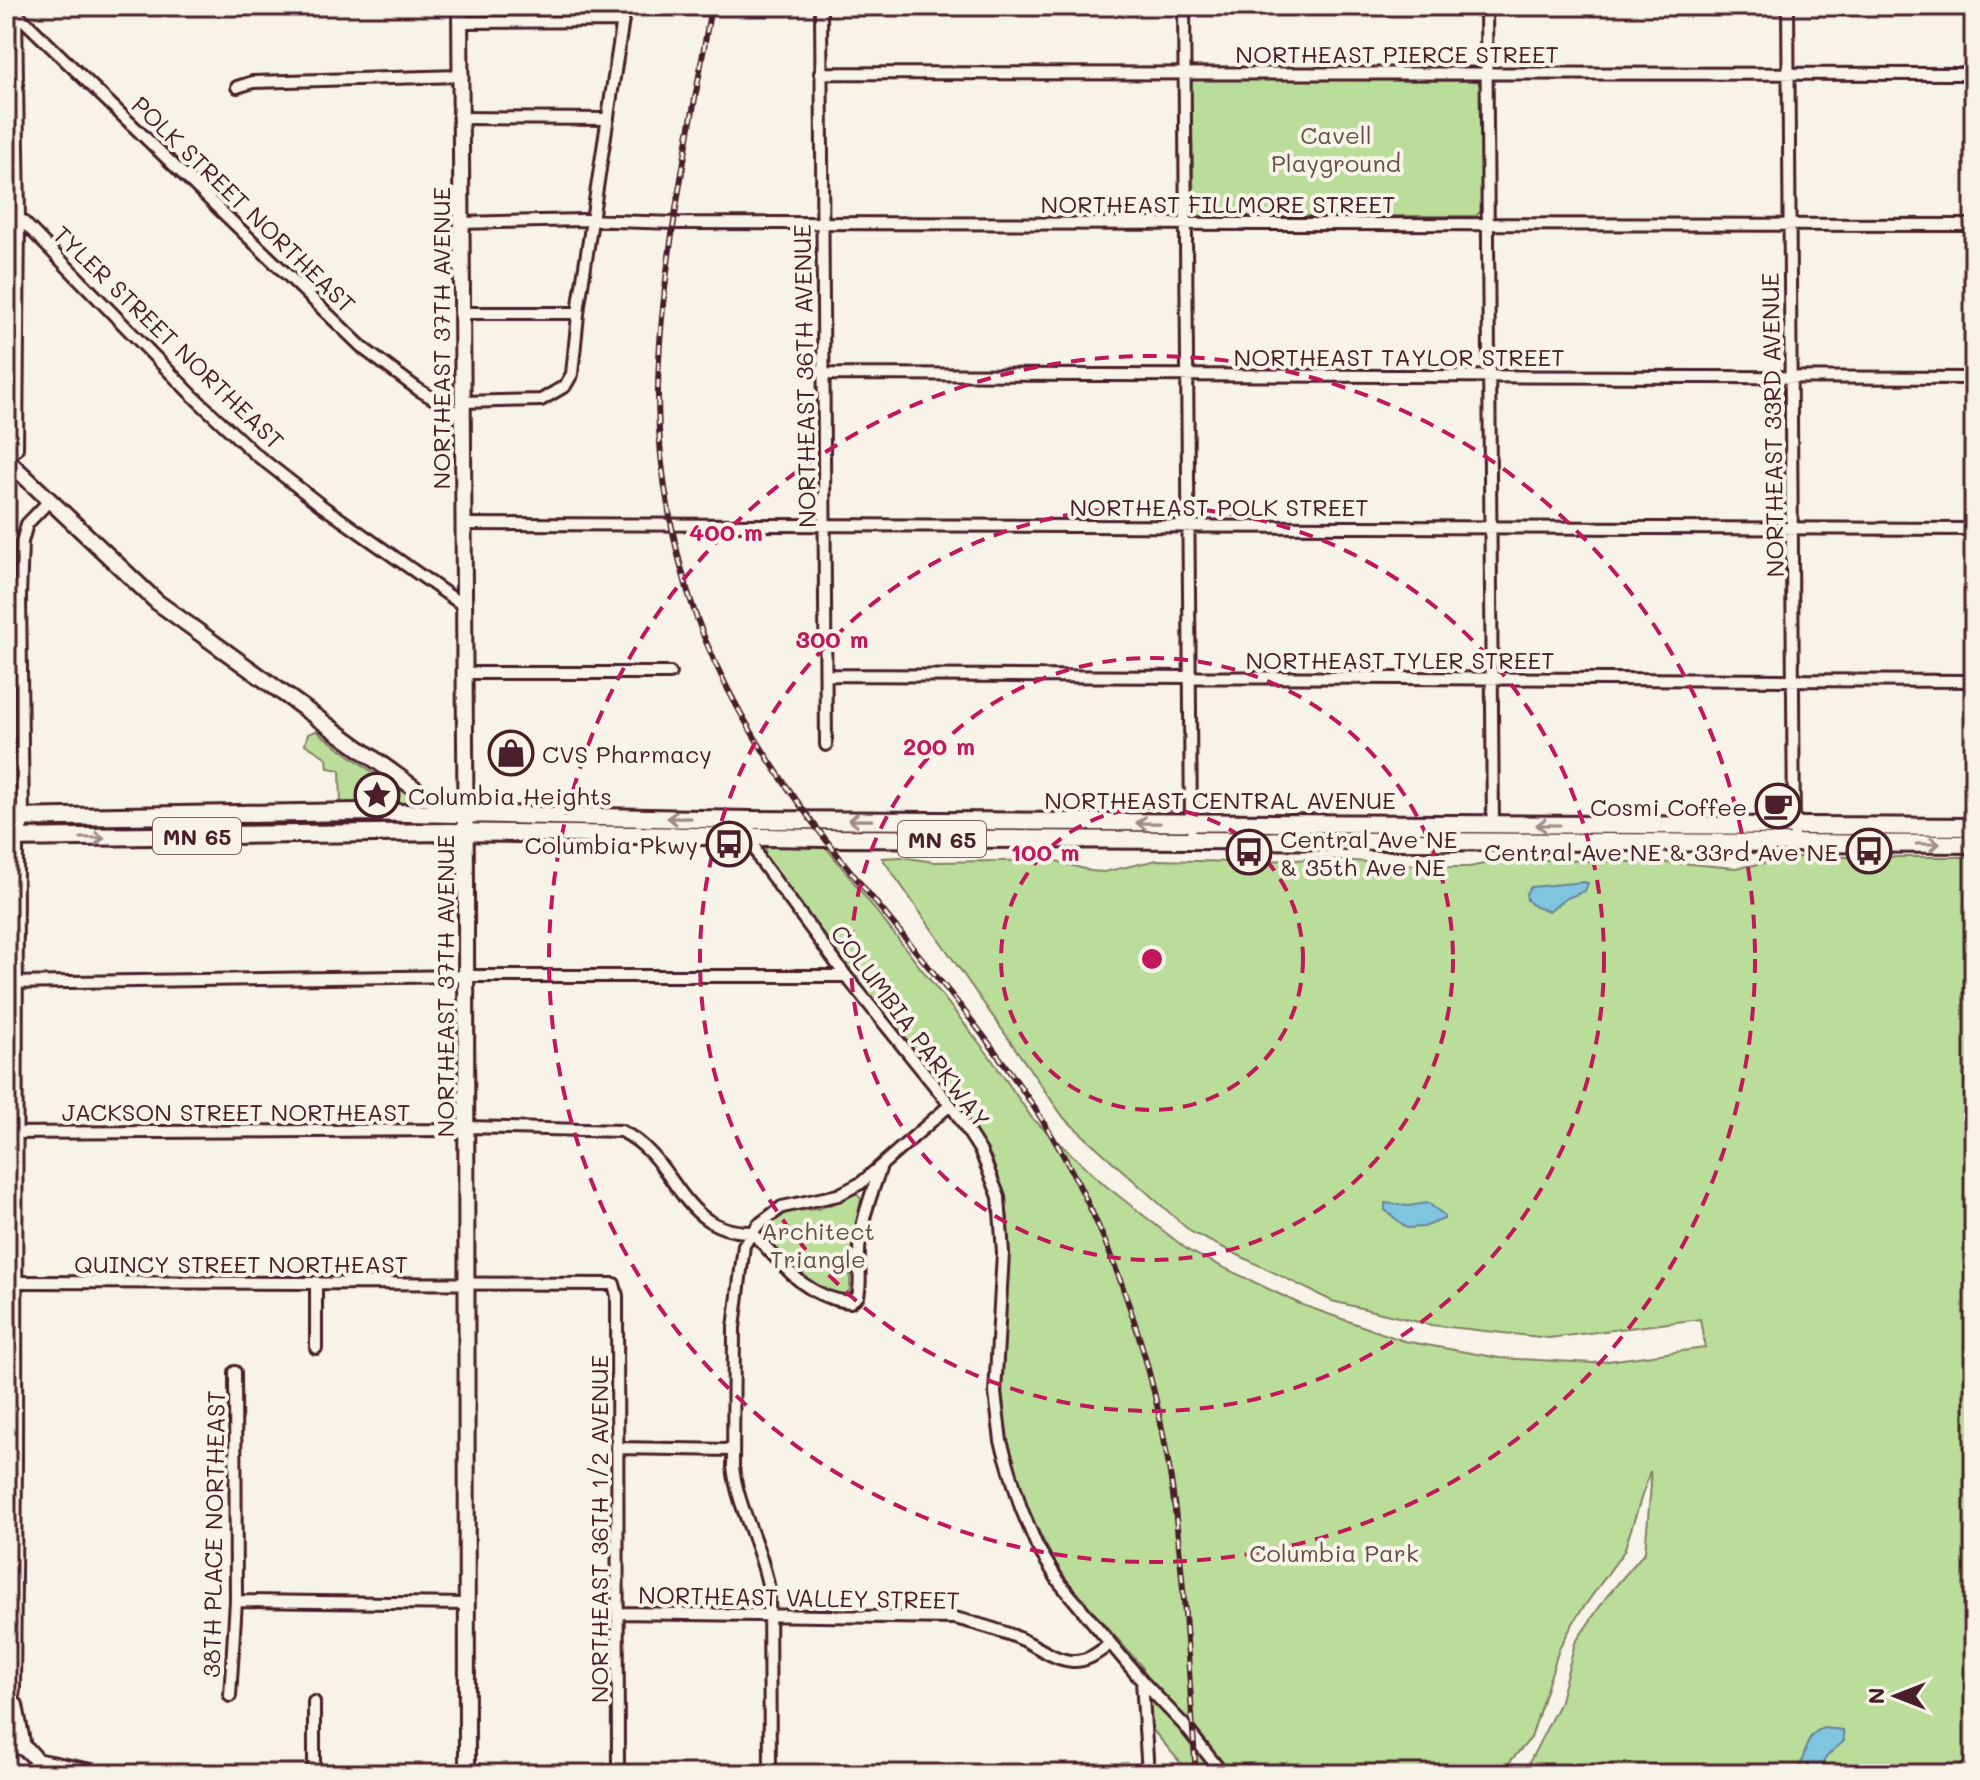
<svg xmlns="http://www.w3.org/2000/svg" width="1980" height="1780" viewBox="0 0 1980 1780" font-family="Mali,sans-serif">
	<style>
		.green { fill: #bade99; stroke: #827e62; stroke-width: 2 }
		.water { fill: #7fc5e0; stroke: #6a8398; stroke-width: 2 }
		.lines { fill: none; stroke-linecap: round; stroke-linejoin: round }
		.street-casing { stroke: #4a1f2b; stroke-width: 16 }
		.secondary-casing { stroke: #4a1f2b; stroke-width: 20 }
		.primary-casing { stroke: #4a1f2b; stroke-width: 22 }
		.street { stroke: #f7f3e8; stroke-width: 10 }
		.secondary { stroke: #f7f3e8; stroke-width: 14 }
		.primary { stroke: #f7f3e8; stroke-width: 16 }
		.rail-casing { stroke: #4a1f2b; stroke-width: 6 }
		.rail { stroke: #f7f3e8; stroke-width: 3; stroke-dasharray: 9; stroke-linecap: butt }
		.oneway { stroke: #a0898a }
		.ring { fill: none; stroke: #c2185b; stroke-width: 4; stroke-dasharray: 14 10 }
		.labels { text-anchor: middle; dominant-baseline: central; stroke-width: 8; stroke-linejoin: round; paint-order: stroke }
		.shield { fill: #f7f3e8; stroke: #7e5f64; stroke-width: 2 }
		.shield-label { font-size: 22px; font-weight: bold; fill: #4a1f2b }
		.street-label { font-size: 24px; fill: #4a1f2b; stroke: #f7f3e8 }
		.park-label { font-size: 24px; fill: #664f46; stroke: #f7f3e8 }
		.poi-label { font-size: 24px; fill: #4a1f2b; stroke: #f7f3e8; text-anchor: start }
		.centre { fill: #c2185b; stroke: #f7f3e8; stroke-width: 4 }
		.ring-label { font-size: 24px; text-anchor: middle; font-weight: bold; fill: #c2185b; stroke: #f7f3e8; stroke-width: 8; stroke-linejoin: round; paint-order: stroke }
	</style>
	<rect width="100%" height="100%" fill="#f7f3e8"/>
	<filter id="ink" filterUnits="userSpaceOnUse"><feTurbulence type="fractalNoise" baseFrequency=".0125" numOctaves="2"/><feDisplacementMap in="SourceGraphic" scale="16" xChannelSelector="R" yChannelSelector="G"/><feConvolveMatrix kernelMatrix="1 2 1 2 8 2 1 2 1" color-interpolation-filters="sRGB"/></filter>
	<g filter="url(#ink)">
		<path class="green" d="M1198 79 1477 81 1480 86 1482 210 1476 216H1194L1191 87 1192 81Z
			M316 731 393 787 407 793 422 805 360 801 341 807 340 770 328 768 327 758 305 744 308 734Z
			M772 842H822L988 1054 1032 1118 1106 1186 1189 1251 1300 1304 1404 1341 1499 1358 1593 1363 1705 1348 1700 1319 1549 1338 1431 1325 1332 1301 1191 1232 1064 1118 882 858 901 857 934 862 1053 860 1091 871 1104 872 1157 860 1236 862 1320 859 1448 867H1469L1509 859 1679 863 1735 868 1761 864 1782 857H1974V1774H1519L1528 1765 1559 1704 1575 1643 1607 1596 1645 1552 1651 1485 1650 1471 1624 1551 1576 1618 1559 1649 1531 1738 1499 1774H1190L1151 1728 1143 1668 1071 1586 1053 1559 1024 1502 1007 1443 1000 1364 1008 1217 992 1158 968 1120 784 886 764 857 766 848Z
			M853 1194H857L861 1199 851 1254 850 1290 843 1296C816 1291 765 1255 765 1225L783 1212 817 1209 835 1203Z"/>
		<path class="water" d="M1584 882 1588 883 1585 891 1565 899 1549 911 1535 907 1527 900 1526 893 1531 887Z
			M1385 1203 1408 1206 1428 1203 1444 1215V1219L1424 1227 1407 1228 1385 1210Z
			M1824 1728 1843 1730 1844 1741C1834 1751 1819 1758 1822 1774H1793C1810 1760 1799 1736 1824 1728Z"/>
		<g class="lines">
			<g class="street-casing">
				<path id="street" d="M9 6 364 349 419 390 462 416
					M821 6 826 745
					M1184 6 1191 828
					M1486 6 1493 825
					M1788 6 1794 832
					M460 22 623 21
					M820 73 1974 74
					M237 87 253 82 460 76
					M460 118 608 119
					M6 204 193 396 254 453 322 506 464 606
					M461 223 583 220 675 223 1974 225
					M462 313H578
					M824 374 1974 378
					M462 402 541 400 565 386 572 374 579 305 625 6
					M7 460 17 448 19 218 16 12
					M463 524 1974 529
					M464 673H670
					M826 675 1974 681
					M23 818 20 597 22 542 27 524 50 500
					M750 820 751 837 760 860 846 976 955 1111 981 1152 999 1197 1003 1253 995 1393 1001 1441 1021 1508 1037 1546 1059 1582 1142 1681 1184 1725 1223 1774
					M6 983 466 976H846
					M6 1133 450 1130 466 1127 621 1131C679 1159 678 1233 752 1232 781 1262 804 1298 850 1302L858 1296C862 1280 858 1267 859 1251 860 1223 871 1195 880 1169
					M15 1282 614 1284 617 1296 618 1774
					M316 1282V1348
					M617 1448 733 1450
					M236 1601 467 1604
					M618 1613 955 1618C978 1624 999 1629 1021 1639 1037 1646 1054 1660 1072 1661 1087 1662 1098 1653 1110 1644
					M1142 1681 1148 1774
					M230 1696 236 1601 235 1372
					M314 1702V1774
					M770 1774 769 1590C762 1547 738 1510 733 1467L734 1328 744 1245 758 1225 782 1207 838 1195 861 1183 950 1105"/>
			</g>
			<g class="secondary-casing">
				<path id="secondary" d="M460 6 466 884 467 1774
					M6 459 157 602 428 798 466 814
					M15 1705 23 1747
					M6 1735 12 1689 14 1463 15 838 23 818
					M6 1745C25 1744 38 1755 39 1774
					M36 1761 91 1772
					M85 1774H138"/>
			</g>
			<g class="primary-casing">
				<path id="primary" d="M6 818 357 812 750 820 1974 827
					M6 838 449 832 824 838 1974 844"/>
			</g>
			<use href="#street" class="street"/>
			<use href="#secondary" class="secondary"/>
			<use href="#primary" class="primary"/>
			<g class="rail-casing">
				<path id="rail" d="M711 6C691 131 661 259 658 386 657 447 666 508 681 567 737 787 924 933 1041 1118 1110 1227 1154 1359 1172 1487 1185 1582 1189 1678 1196 1774"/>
			</g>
			<use href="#rail" class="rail"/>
		</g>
		<defs><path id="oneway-shaft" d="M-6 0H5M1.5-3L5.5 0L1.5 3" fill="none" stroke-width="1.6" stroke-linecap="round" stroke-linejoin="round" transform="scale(2)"/></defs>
		<g class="oneway">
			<use href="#oneway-shaft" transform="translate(679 818) rotate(-179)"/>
			<use href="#oneway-shaft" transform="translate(860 820) rotate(-179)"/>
			<use href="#oneway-shaft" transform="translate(1148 823) rotate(-179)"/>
			<use href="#oneway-shaft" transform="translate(1548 825) rotate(-180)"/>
			<use href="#oneway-shaft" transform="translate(93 838)"/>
			<use href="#oneway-shaft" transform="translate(1928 844)"/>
		</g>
	</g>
	<g class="ring">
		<circle cx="1152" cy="959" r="151"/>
		<circle cx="1152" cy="959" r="301"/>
		<circle cx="1152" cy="959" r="452"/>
		<circle cx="1152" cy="959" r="603"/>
	</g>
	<defs>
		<g id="shop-ring" transform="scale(2.3)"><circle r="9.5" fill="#f7f3e8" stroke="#4a1f2b" stroke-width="1.5"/><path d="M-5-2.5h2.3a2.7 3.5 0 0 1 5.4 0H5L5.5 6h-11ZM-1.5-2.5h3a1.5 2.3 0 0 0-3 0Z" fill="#4a1f2b"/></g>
		<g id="sight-ring" transform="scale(2.3)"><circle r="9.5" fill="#f7f3e8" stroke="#4a1f2b" stroke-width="1.5"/><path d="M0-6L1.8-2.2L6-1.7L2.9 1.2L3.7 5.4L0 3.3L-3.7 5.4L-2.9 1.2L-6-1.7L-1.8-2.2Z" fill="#4a1f2b"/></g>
		<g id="cafe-ring" transform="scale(2.3)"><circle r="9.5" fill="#f7f3e8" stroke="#4a1f2b" stroke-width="1.5"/><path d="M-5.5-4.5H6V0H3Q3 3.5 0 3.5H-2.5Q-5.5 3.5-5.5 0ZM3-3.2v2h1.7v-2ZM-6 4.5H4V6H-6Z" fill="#4a1f2b"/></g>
		<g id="bus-ring" transform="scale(2.3)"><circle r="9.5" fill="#f7f3e8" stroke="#4a1f2b" stroke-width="1.5"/><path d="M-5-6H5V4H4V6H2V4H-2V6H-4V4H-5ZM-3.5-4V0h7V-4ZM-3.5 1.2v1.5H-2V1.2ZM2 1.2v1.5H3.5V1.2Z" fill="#4a1f2b"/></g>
	</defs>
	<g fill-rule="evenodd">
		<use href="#shop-ring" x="511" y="753"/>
		<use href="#sight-ring" x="377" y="795"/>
		<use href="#cafe-ring" x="1778" y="806"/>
		<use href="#bus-ring" x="729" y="844"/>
		<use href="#bus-ring" x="1869" y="851"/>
		<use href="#bus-ring" x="1249" y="852"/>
	</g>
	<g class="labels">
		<g class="shield">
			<rect x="153" y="818" width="88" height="36" rx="6"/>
			<rect x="898" y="821" width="88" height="36" rx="6"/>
		</g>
		<g class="shield-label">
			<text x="197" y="836">MN 65</text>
			<text x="942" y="839">MN 65</text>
		</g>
		<g class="street-label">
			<text x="1397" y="53">NORTHEAST PIERCE STREET</text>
			<text x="1218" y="203">NORTHEAST FILLMORE STREET</text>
			<text transform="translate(244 204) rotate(44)">POLK STREET NORTHEAST</text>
			<text transform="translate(169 337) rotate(44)">TYLER STREET NORTHEAST</text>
			<text transform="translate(440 338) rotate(-90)">NORTHEAST 37TH AVENUE</text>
			<text x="1399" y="356">NORTHEAST TAYLOR STREET</text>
			<text transform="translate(804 376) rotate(-91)">NORTHEAST 36TH AVENUE</text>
			<text transform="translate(1772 425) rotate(-91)">NORTHEAST 33RD AVENUE</text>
			<text x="1219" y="506">NORTHEAST POLK STREET</text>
			<text x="1400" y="659">NORTHEAST TYLER STREET</text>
			<text x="1220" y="799">NORTHEAST CENTRAL AVENUE</text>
			<text transform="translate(444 986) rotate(-90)">NORTHEAST 37TH AVENUE</text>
			<text transform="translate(911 1026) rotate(53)">COLUMBIA PARKWAY</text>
			<text x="236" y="1111">JACKSON STREET NORTHEAST</text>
			<text x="241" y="1263">QUINCY STREET NORTHEAST</text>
			<text transform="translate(598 1529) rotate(-90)">NORTHEAST 36TH 1/2 AVENUE</text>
			<text transform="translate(213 1534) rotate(-89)">38TH PLACE NORTHEAST</text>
			<text transform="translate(799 1597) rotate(1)">NORTHEAST VALLEY STREET</text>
		</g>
		<g class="park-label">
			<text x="1336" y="134">Cavell<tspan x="1336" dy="28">Playground</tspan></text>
			<text x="818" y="1230">Architect<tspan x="818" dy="28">Triangle</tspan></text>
			<text x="1334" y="1552">Columbia Park</text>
		</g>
		<g class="poi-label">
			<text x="542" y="753">CVS Pharmacy</text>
			<text x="408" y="795">Columbia Heights</text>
			<text x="1747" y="806" text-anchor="end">Cosmi Coffee</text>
			<text x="1280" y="838">Central Ave NE<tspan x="1280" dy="28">&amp; 35th Ave NE</tspan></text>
			<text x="698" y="844" text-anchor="end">Columbia Pkwy</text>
			<text x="1838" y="851" text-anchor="end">Central Ave NE &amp; 33rd Ave NE</text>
		</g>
	</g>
	<circle cx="1152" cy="959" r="12" class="centre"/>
	<g class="ring-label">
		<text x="726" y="541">400 m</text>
		<text x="832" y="648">300 m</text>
		<text x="939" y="755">200 m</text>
		<text x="1045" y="861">100 m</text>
	</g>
	<rect width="1980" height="1780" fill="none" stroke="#f7f3e8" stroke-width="32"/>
	<rect x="16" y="16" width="1948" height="1748" fill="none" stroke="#4a1f2b" stroke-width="3" filter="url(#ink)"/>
	<g transform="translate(1896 1696) rotate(270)" stroke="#f7f3e8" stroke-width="6" paint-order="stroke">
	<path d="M0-6L14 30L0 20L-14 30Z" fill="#4a1f2b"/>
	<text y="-12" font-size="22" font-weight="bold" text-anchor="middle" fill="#4a1f2b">N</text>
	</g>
</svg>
